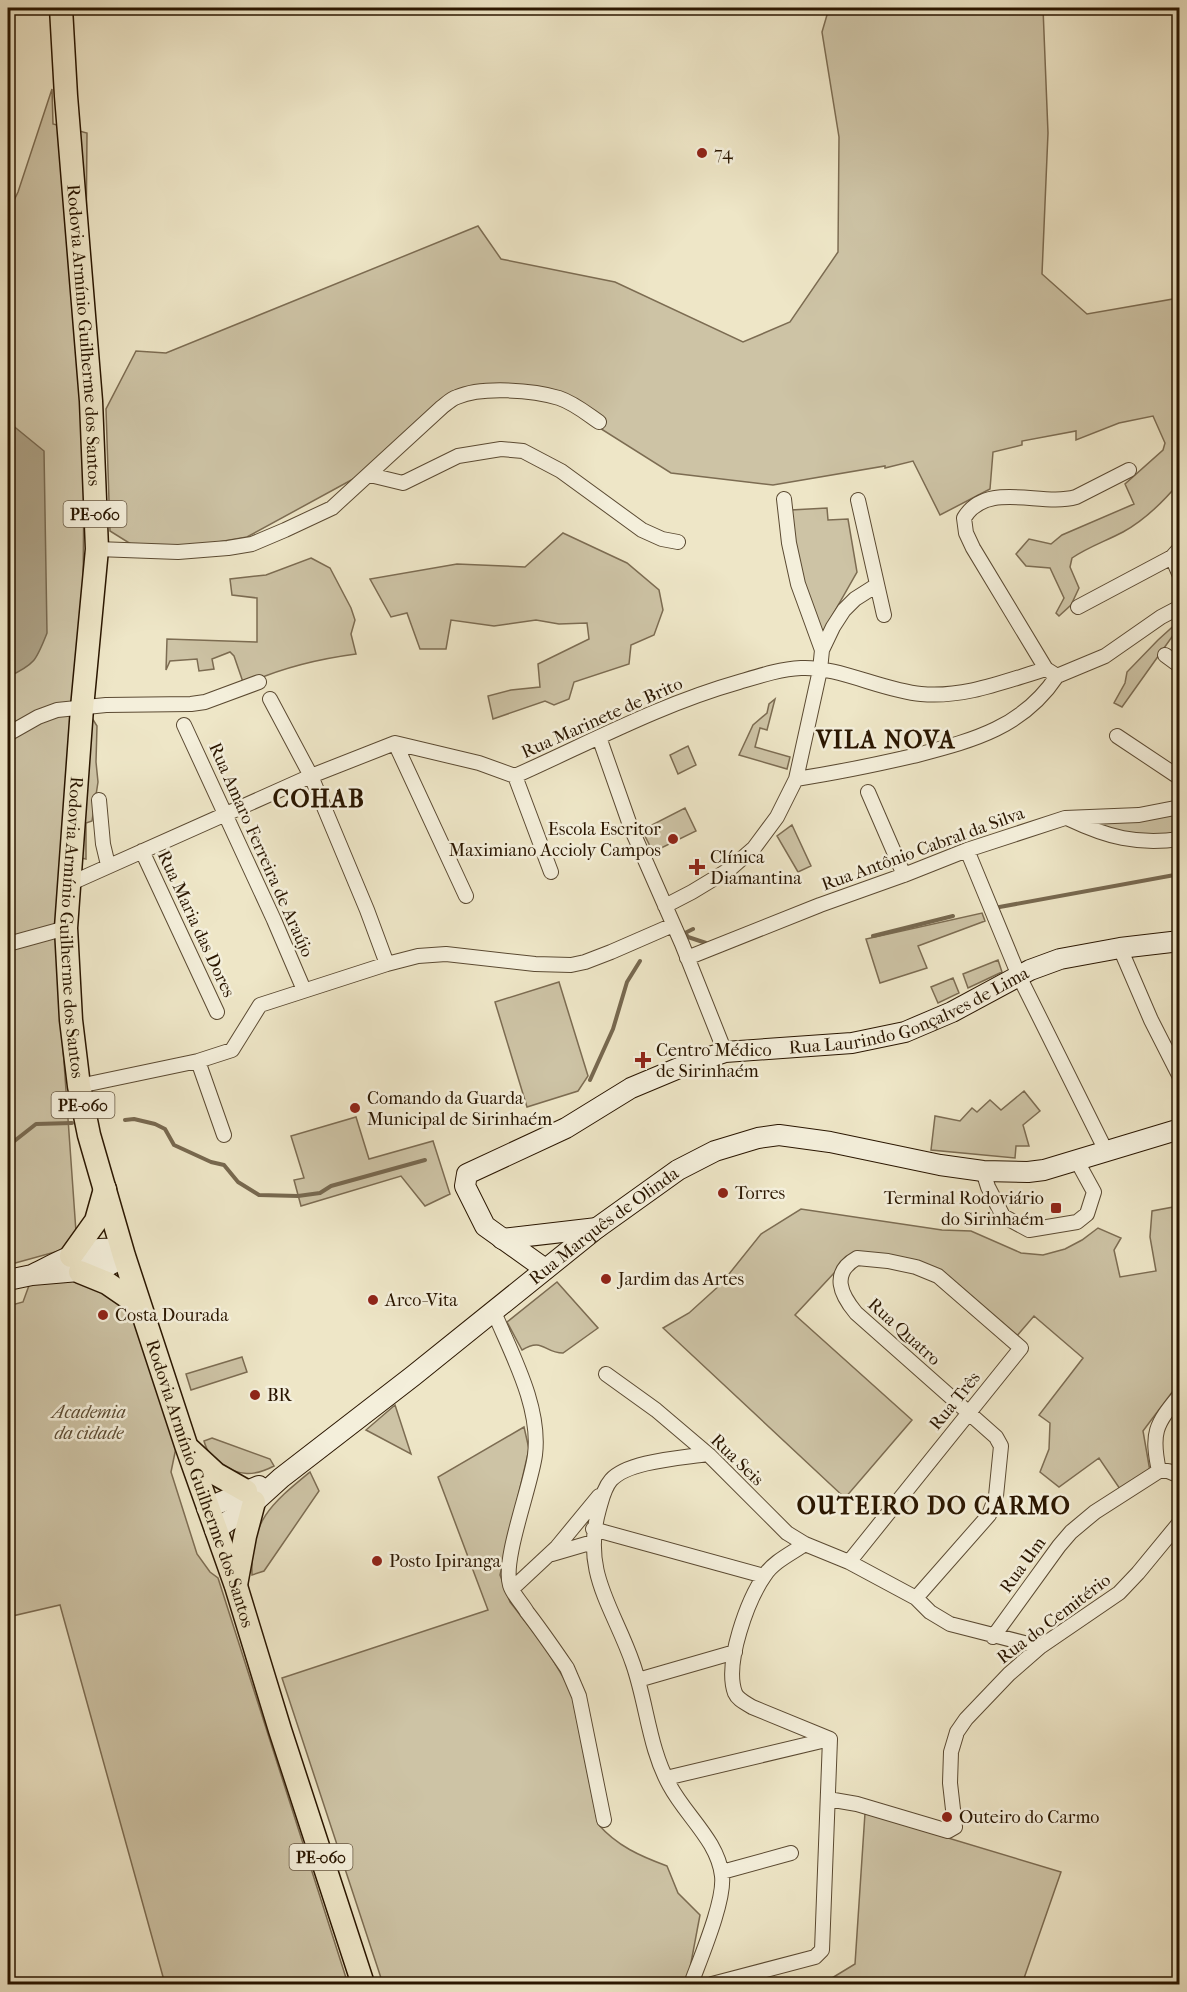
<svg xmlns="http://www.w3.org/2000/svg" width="1187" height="1992" viewBox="0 0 1187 1992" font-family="'IM FELL French Canon',serif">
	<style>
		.green { fill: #cdc3a5; stroke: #7c6c52; stroke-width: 1.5 }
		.water { fill: #ab9f83; stroke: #77684f; stroke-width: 1.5 }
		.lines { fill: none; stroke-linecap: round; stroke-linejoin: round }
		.stream { stroke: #77684f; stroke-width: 4 }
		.street-casing { stroke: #5b4a32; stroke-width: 16 }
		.secondary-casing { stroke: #2a1600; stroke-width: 22 }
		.primary-casing { stroke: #2a1600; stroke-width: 25 }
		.street { stroke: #f4efdb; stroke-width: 14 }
		.secondary { stroke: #f4efdb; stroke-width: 20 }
		.primary { stroke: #eee6c7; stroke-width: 22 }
		.poi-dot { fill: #8f2418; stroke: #f4efdb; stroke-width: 2 }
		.labels { text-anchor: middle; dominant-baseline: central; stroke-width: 5; stroke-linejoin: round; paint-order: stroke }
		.shield { fill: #f4efdb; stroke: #675742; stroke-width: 1.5 }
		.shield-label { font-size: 16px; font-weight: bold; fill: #2a1600 }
		.poi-label { font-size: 18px; fill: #2a1600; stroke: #f4efdb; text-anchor: start }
		.street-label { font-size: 18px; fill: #2a1600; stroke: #f4efdb }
		.park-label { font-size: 18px; font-style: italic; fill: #5b4a32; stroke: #f4efdb }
		.district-label { font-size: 24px; font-weight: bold; letter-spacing: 1.5px; fill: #2a1600; stroke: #f4efdb }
	</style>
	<rect width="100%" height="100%" fill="#eee6c7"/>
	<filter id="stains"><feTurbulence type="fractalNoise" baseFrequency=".00333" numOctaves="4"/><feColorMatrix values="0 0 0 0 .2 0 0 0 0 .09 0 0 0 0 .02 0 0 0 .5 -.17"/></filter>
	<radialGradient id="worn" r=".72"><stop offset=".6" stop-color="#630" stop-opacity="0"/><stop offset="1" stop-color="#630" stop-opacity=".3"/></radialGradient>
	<path class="green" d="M829 8H1043L1048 133 1042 274 1087 314 1179 298V483C1163 502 1145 520 1123 532 1106 541 1088 547 1072 558L1070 567 1079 588 1071 605 1059 616 1056 613 1064 598 1050 568 1026 566 1016 554 1029 539 1051 544 1062 535 1134 504 1125 484 1163 450 1165 443 1153 416 1119 423 1076 440V431L1022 441V445L993 452 990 489 940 515 913 461 885 468V466L773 485 671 473 557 401 477 390 366 472 247 537 195 546H134L110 531 106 409 136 351 166 353 478 226 501 259 615 282 743 342 790 322 838 252 839 137 822 32Z
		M52 89 53 124 87 133 82 708 63 1048 77 1246 8 1265V213L18 192Z
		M827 508 828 520 848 519 857 572 820 637 793 553 791 510Z
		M563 533 627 563 659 590 663 610 654 635 631 645 629 664 574 682 569 699 554 705 545 701 493 719 488 696 511 690 540 687 538 664 589 639 587 623 559 624 536 620 494 626 451 620 446 649H420L407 613 391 617 370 579 457 564 525 567Z
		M311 558 330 568 351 608 355 620 351 634 356 654C318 659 278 669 244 685L234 656 230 652 212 659 214 669 199 671 197 659 170 661 166 670 167 639 257 642V598L232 595 230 579 266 575Z
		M1179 621V627L1122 707 1114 703 1125 683 1127 672 1158 640Z
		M775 699 767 730 760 728 755 747 790 757 787 769 739 755 753 725 767 713 769 704Z
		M92 718 97 726 96 762 98 782 92 821 86 823V859L81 858Z
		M688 746 696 765 678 774 670 755Z
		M685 808 696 831 653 852 642 830Z
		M1179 811V834C1144 834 1122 837 1089 822Z
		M792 825 811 866 798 872 777 836Z
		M982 913 985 921 918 946 927 968 880 983 866 939Z
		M998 960 1002 972 968 988 963 974Z
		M953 978 959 993 938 1003 931 987Z
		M559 982 588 1076 578 1091 527 1107 495 1002Z
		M1024 1091 1040 1111 1023 1125 1029 1146H1016L1015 1158 931 1150 935 1116 960 1121 972 1108 977 1112 990 1100 1001 1110Z
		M356 1117 369 1159 433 1141 450 1194 425 1206 401 1176 301 1206 294 1180 304 1178 291 1136Z
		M1179 1206V1383L1143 1431 1150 1471 1120 1489 1099 1458 1059 1487 1040 1472 1049 1449 1050 1423 1039 1415 1083 1358 1034 1316 1016 1337 942 1273 849 1257 795 1315 912 1420 845 1498 663 1328 689 1313 721 1284 761 1234 801 1209 942 1230 971 1231 1021 1253 1043 1255 1065 1249 1082 1240 1098 1228 1121 1238 1114 1250 1120 1277 1156 1271 1150 1237 1152 1211Z
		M77 1278 115 1293 135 1317 179 1433 171 1472 197 1554 210 1572 218 1578 348 1984H165L60 1605 8 1617V1306L23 1302 31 1280Z
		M557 1282 598 1328 563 1353C544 1353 543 1337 522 1350L507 1322Z
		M242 1357 247 1372 191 1390 186 1374Z
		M395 1405 396 1408 411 1454 366 1430Z
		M524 1427 529 1449 500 1575 510 1602 545 1647 571 1690 598 1824C617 1846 640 1856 667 1866L678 1893 700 1915 687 1984H383L282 1678 488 1610 438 1477Z
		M212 1438 270 1459 274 1466C255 1476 238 1477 221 1463 211 1456 207 1452 204 1441Z
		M310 1472 319 1491 264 1571 252 1575C250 1521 271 1504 310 1472Z
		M865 1813 1061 1872 1022 1984H822L855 1964Z"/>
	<path class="water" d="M11 424 44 451 47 633C36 661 35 664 8 677V425Z"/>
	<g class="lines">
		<path class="stream" d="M994 908 1180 874
			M693 929 685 933 688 937 706 943
			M873 936 953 916
			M590 1080 613 1029 627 982 640 961
			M125 1120 134 1119 155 1124 165 1129 174 1145 211 1162 224 1165 238 1182 259 1195 298 1196 320 1193 331 1186 425 1160
			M8 1146 36 1124 72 1123"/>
		<g class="street-casing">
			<path id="street" d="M370 475 403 483 458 456 501 449 523 451 561 471 642 530 662 539 678 542
				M784 499 789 543 798 584 822 650
				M858 500 884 615
				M97 549 178 552 228 548 252 544 285 530 332 508 442 407C447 403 451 399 457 397 482 386 534 390 559 398 574 403 586 413 599 422
				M1172 557 1180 576
				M1078 607 1172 557 1180 548
				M1165 655 1180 666
				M1046 669 973 548 966 533 964 518C987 480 1041 507 1076 497L1129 470
				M1057 676 1105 656 1161 617 1180 607
				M270 699 311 776 367 910 387 964
				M184 725 274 920 304 990
				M8 734 38 717 57 710 106 705 191 704 205 702 259 682
				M1117 736 1180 778
				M599 737 631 828 682 944 725 1052
				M395 743 466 896
				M515 776 551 872
				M796 779C835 773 874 765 913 756 970 741 1022 729 1057 676
				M868 792 904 875
				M99 800 103 844 108 865
				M1069 819C1107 837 1137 845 1180 839
				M967 850 1019 976 1106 1151
				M142 851 217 1012
				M69 884 311 776 395 743 479 763 515 776C589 743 661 704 739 682 759 676 780 669 801 668 837 666 884 691 921 694 965 698 1005 681 1046 669L1057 676
				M665 906 692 892 730 869 754 848 777 817 796 779 820 670 822 650 833 627 844 610 855 599 877 585
				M8 944 66 928
				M1120 948 1151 1020 1180 1077
				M687 958 820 905 904 875 967 850 1065 818 1139 815 1180 807
				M198 1061 224 1135
				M79 1086 198 1061 232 1050 260 1005 387 964 418 956 446 954 535 964 571 965 585 962 611 952 673 925
				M983 1171 988 1187 1003 1216 1029 1230 1077 1222 1087 1214 1094 1192 1077 1161
				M494 1312C512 1355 541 1407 535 1455 531 1486 502 1560 510 1585 513 1595 522 1603 527 1612 541 1630 554 1649 567 1668L579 1696 604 1820
				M606 1374 656 1410 709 1455 787 1533 805 1544 849 1562 916 1598 930 1612 950 1624 1040 1647
				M1159 1471C1151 1433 1155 1425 1180 1395
				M593 1529 764 1576
				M805 1544C792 1553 773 1562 765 1575 748 1599 724 1663 735 1693 738 1700 746 1703 752 1707L830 1739
				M552 1554 593 1542
				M849 1562 1021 1348 938 1276 916 1267 888 1261 857 1258C830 1273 841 1295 856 1313L996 1437 1001 1446 996 1496 989 1515 916 1598
				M512 1589 557 1547 599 1496
				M993 1637 1059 1546 1071 1532 1095 1512 1159 1471H1168L1180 1476
				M638 1680 735 1652
				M666 1778 830 1739
				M828 1799 857 1804 948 1831 955 1827 950 1783 951 1752 957 1732 966 1719 1009 1674 1040 1647 1119 1593 1138 1573 1180 1522
				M722 1872 791 1853
				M691 1984C700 1959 725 1901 722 1876 718 1841 686 1816 670 1786 649 1749 647 1704 633 1664 614 1608 581 1573 599 1509 602 1499 604 1488 611 1480 628 1461 682 1458 707 1454
				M712 1984 815 1957 822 1950 830 1739"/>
		</g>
		<g class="secondary-casing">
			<g id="secondary">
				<path d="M502 1239 597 1228"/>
				<path id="s1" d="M545 1269 485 1226 465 1186 467 1174 566 1128 631 1088 686 1065 725 1052 852 1043 905 1032 952 1012 1030 970 1060 959 1120 948 1180 941"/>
				<path d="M8 1280 32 1275 102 1269 113 1263 122 1251C89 1242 61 1261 32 1275"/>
				<path d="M207 1508 259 1486"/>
				<path id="s2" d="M215 1530 249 1507 281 1478 413 1376 597 1228 678 1170 715 1151 758 1138 779 1135 830 1142 940 1165 983 1171 1028 1172 1044 1170 1180 1129"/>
			</g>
		</g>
		<g class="primary-casing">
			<g id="primary">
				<path id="s3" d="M61 8 66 96 91 401 97 549 82 708 66 928 71 1020 79 1086 89 1135 124 1256 186 1445 236 1586 280 1730 363 1984"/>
				<path d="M71 1256 96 1221 105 1189"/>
				<path d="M80 1272 107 1283 139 1305"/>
				<path d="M190 1450 216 1474 246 1491"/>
				<path d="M236 1585 245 1536 254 1502"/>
			</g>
		</g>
		<use href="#street" class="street"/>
		<use href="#secondary" class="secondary"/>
		<use href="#primary" class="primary"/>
	</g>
	<g class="poi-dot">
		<circle cx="702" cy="153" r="6"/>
		<circle cx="673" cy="839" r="6"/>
		<path d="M694 858h6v6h6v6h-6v6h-6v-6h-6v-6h6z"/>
		<path d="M640 1051h6v6h6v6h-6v6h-6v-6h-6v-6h6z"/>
		<circle cx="355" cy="1108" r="6"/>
		<circle cx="723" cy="1193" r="6"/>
		<rect x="1050" y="1202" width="12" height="12" rx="3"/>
		<circle cx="606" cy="1279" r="6"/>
		<circle cx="373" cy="1300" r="6"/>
		<circle cx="103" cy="1315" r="6"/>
		<circle cx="255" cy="1395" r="6"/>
		<circle cx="377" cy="1561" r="6"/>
		<circle cx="947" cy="1817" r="6"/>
	</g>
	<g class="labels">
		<g class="shield">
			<rect x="63.5" y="501" width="63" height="26" rx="4.5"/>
			<rect x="51.5" y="1092" width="63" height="26" rx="4.5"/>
			<rect x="289.5" y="1844" width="63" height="26" rx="4.5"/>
		</g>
		<g class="shield-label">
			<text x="95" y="514">PE-060</text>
			<text x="83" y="1105">PE-060</text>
			<text x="321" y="1857">PE-060</text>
		</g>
		<g class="poi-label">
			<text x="714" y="153">74</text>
			<text x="661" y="829" text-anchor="end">Escola Escritor<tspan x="661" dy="21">Maximiano Accioly Campos</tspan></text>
			<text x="710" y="857">Clínica<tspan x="710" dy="21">Diamantina</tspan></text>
			<text x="656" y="1050">Centro Médico<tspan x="656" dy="21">de Sirinhaém</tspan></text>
			<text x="367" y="1098">Comando da Guarda<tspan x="367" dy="21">Municipal de Sirinhaém</tspan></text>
			<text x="735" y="1193">Torres</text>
			<text x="1044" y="1198" text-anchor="end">Terminal Rodoviário<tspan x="1044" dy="21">do Sirinhaém</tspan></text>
			<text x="618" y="1279">Jardim das Artes</text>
			<text x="385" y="1300">Arco-Vita</text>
			<text x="115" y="1315">Costa Dourada</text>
			<text x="267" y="1395">BR</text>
			<text x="389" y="1561">Posto Ipiranga</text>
			<text x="959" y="1817">Outeiro do Carmo</text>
		</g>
		<g class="street-label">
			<text stroke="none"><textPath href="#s3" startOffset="328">Rodovia Armínio Guilherme dos Santos</textPath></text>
			<text transform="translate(602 718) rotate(-24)">Rua Marinete de Brito</text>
			<text transform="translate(923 849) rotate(-20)">Rua Antônio Cabral da Silva</text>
			<text transform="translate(261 850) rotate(66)">Rua Amaro Ferreira de Araújo</text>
			<text transform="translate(196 924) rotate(65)">Rua Maria das Dores</text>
			<text stroke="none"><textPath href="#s3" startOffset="922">Rodovia Armínio Guilherme dos Santos</textPath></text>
			<text stroke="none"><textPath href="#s1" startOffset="608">Rua Laurindo Gonçalves de Lima</textPath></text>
			<text stroke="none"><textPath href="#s2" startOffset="494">Rua Marquês de Olinda</textPath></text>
			<text transform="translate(904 1332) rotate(42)">Rua Quatro</text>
			<text transform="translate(955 1401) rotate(-51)">Rua Três</text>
			<text transform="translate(737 1460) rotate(44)">Rua Seis</text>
			<text stroke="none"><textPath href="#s3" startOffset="1497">Rodovia Armínio Guilherme dos Santos</textPath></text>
			<text transform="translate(1023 1565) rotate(-54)">Rua Um</text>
			<text transform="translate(1054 1619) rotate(-37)">Rua do Cemitério</text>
		</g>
		<g class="park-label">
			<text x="89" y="1412">Academia<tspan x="89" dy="21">da cidade</tspan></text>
		</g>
		<g class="district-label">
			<text x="886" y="740">VILA NOVA</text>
			<text x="319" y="799">COHAB</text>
			<text x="934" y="1506">OUTEIRO DO CARMO</text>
		</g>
	</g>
	<rect width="1187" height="1992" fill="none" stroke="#eee6c7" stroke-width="30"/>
	<rect x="9" y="9" width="1169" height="1974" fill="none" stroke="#2a1600" stroke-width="3"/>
	<rect x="15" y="15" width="1157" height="1962" fill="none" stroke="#2a1600" stroke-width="1.5"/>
	<rect width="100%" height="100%" filter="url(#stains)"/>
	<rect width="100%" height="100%" fill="url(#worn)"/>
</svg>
